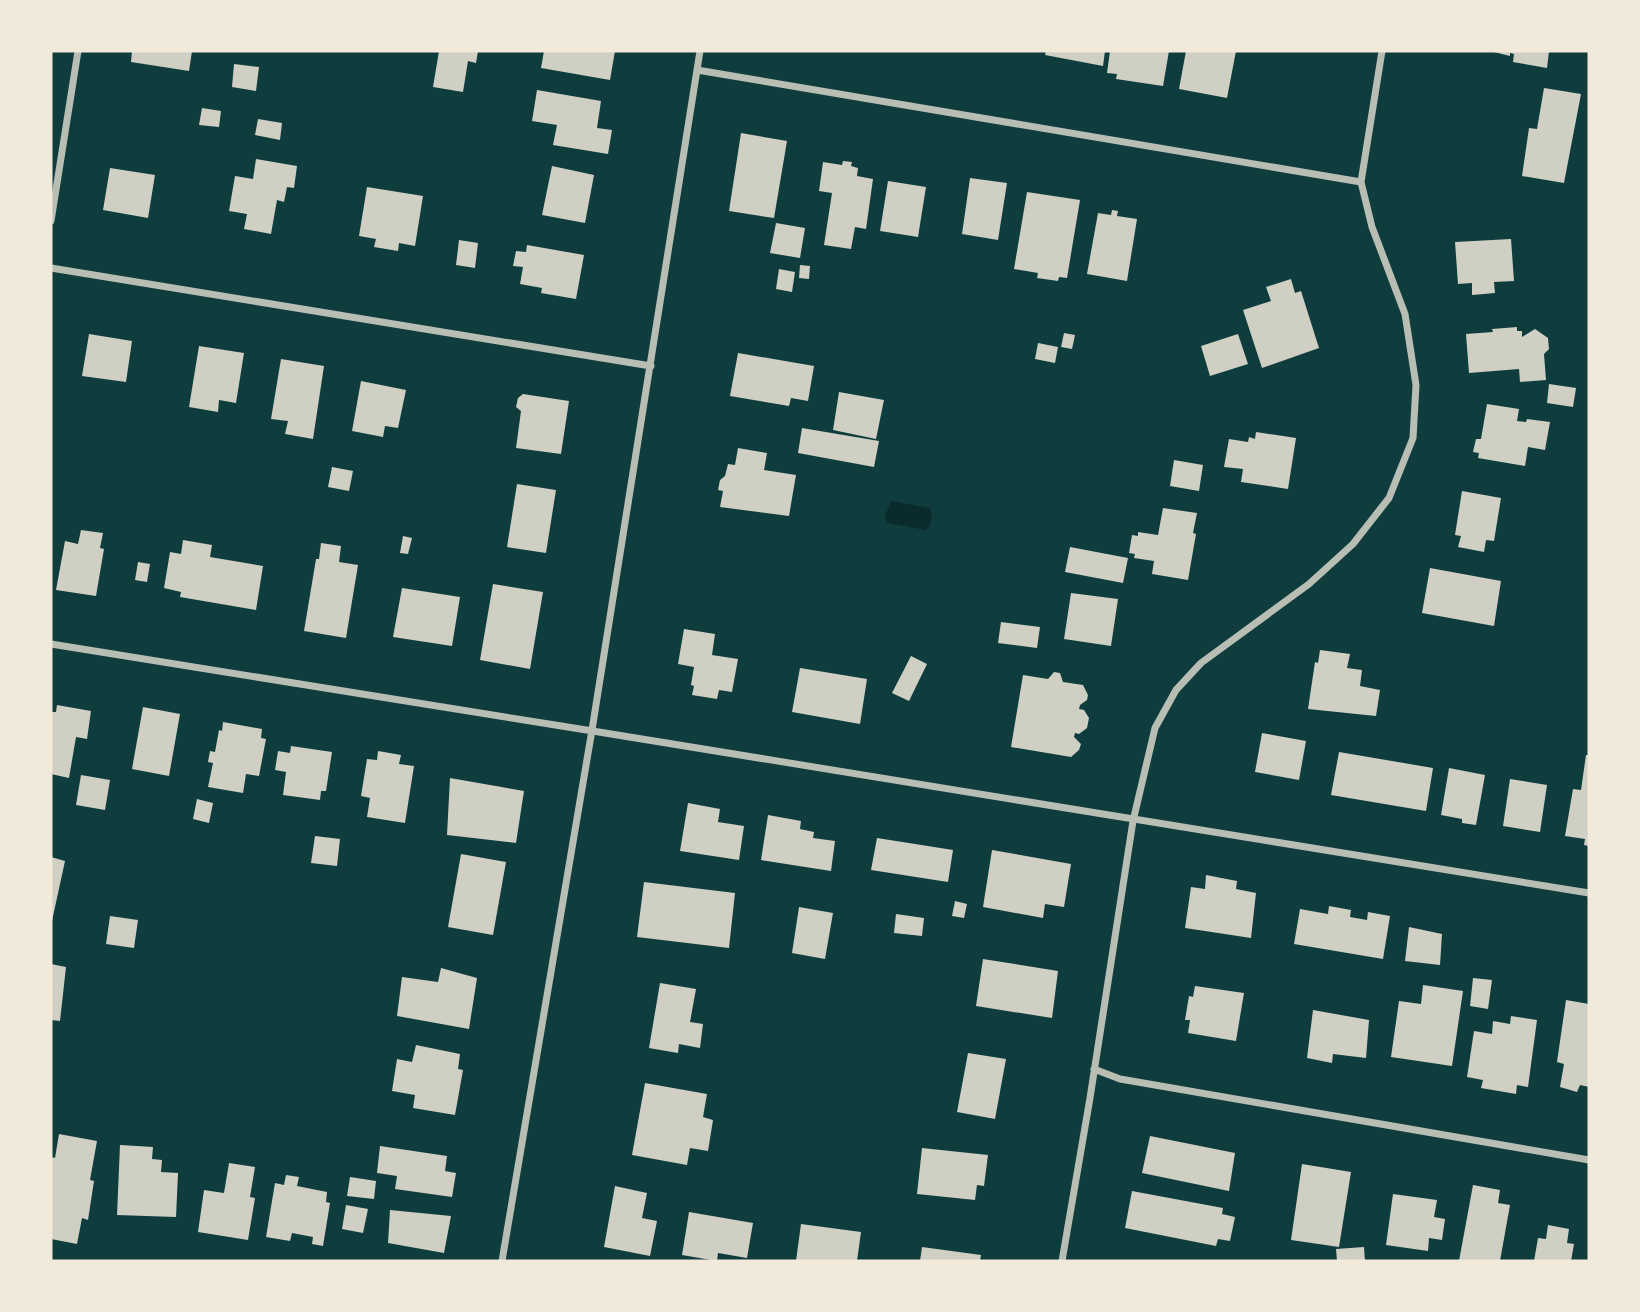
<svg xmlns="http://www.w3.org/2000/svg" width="1640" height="1312" viewBox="0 0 1640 1312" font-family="Barlow,sans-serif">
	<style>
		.water { fill: #0a2a2b }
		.building { fill: #cfcfc3 }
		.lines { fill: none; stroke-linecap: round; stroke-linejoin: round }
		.minor { stroke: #b8beb3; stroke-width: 7 }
	</style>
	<rect width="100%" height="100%" fill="#0f3d3e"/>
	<path class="water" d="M891 501 930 508C933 517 932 522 926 530L887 523 885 516Z"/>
	<path class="building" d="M132 51H192L189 71 131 62Z
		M439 51H478L476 63 468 61 463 92 433 87Z
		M544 51H615L610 80 541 68Z
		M1046 51H1105L1103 66 1045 55Z
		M1110 51H1169L1163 86 1116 79 1117 74 1107 73Z
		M1186 51H1236L1227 98 1179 89Z
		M1490 51H1549L1547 68 1513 62 1514 54 1510 53V56Z
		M234 64 259 67 256 91 232 87Z
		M1544 88 1581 94 1564 183 1522 176 1529 128 1537 129Z
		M537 90 601 101 597 128 612 130 608 154 553 145 557 125 532 121Z
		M202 108 221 111 219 127 199 125Z
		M258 119 282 123 280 140 255 135Z
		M741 133 787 141 774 218 729 211Z
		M256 159 297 166 294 188 287 187 284 202 277 200 271 234 244 229 247 214 229 211 235 176 253 179Z
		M843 161 852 162 851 166 858 168 857 176 873 179 866 229 855 227 851 249 824 245 832 193 819 191 823 162 842 165Z
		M552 166 594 175 585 223 542 215Z
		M110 168 155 175 148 218 103 210Z
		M970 178 1007 183 998 240 962 234Z
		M888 181 926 187 918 237 880 231Z
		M367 187 423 196 415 246 399 243 398 251 374 247 376 239 359 236Z
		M1027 192 1080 200 1067 278 1059 277 1058 281 1037 278 1038 273 1014 269Z
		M1112 210 1118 211 1117 216 1137 219 1127 281 1087 274 1098 213 1111 215Z
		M776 223 805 228 800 258 770 253Z
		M1511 239 1514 281 1494 282 1495 293 1472 295V283L1458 284 1455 242Z
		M459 240 478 243 475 268 456 265Z
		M527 245 584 255 576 299 541 293 542 288 520 284 523 267 513 266 516 251 526 252Z
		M800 265 810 266 809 279 799 278Z
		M779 269 795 272 792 292 776 289Z
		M1291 279 1295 293 1301 291 1319 348 1262 368 1243 310 1271 301 1266 287Z
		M1517 327V331H1522V337L1535 329 1548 338 1549 349 1544 354 1546 380 1520 382 1519 369 1469 373 1466 334 1493 332 1492 329Z
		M1064 333 1075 335 1072 349 1061 347Z
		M89 334 132 341 126 382 82 376Z
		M1238 334 1248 364 1210 376 1201 346Z
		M1038 343 1058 347 1055 363 1035 359Z
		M199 346 244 353 236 403 219 400 218 412 189 407Z
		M738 353 814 366 808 401 791 398 789 406 730 396Z
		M281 359 324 366 313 439 285 434 288 421 271 419Z
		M361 381 406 390 398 428 385 426 383 437 352 431Z
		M1549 384 1576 388 1573 407 1547 403Z
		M839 392 884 400 876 439 833 430Z
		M523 394 569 401 561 454 516 448 521 411 516 407 518 398Z
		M1487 404 1519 409 1517 421 1526 422 1527 419 1550 422 1545 450 1528 447 1525 466 1478 458 1479 453 1473 452 1476 439H1481Z
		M802 428 879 441 874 467 798 453Z
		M1256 432 1296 438 1288 489 1241 482 1243 469 1224 467 1229 439 1248 442 1249 437 1255 439Z
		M738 448 767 453 764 470 796 475 789 516 720 507 723 491 718 490 720 480 725 476 728 464 735 465Z
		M1174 460 1203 465 1199 491 1170 486Z
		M332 467 353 471 349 491 328 487Z
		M517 484 556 490 546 553 507 547Z
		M1462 491 1501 498 1494 541 1486 540 1484 552 1458 547 1461 536 1455 535Z
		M1163 508 1197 513 1193 533 1196 534 1188 580 1152 574 1154 561 1134 558 1135 554 1129 553 1132 535 1138 536V532L1158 535Z
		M81 530 103 533 100 548 104 549 96 596 56 590 65 541 78 544Z
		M403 536 412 538 408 554 400 553Z
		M183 540 212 545 210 557 263 566 256 610 180 597 181 592 164 588 170 552 181 554Z
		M321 543 341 546 339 562 358 565 346 638 304 631 316 559H319Z
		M1070 547 1128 558 1123 583 1065 572Z
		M138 562 150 564 147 582 135 580Z
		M1430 568 1501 581 1494 626 1422 613Z
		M493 584 543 592 530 669 480 660Z
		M402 588 460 597 452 646 393 637Z
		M1071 593 1118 599 1111 646 1064 639Z
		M1001 622 1040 627 1037 648 998 643Z
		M684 629 715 634 712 655 738 659 732 692 719 690 717 699 692 695 694 686 691 685 694 667 678 664Z
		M1320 650 1350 654 1347 668 1362 670 1360 686 1380 690 1376 716 1308 709 1315 662 1318 663Z
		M911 656 927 664 909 701 892 693Z
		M800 668 867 679 860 724 792 712Z
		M1054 672 1060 673 1063 682 1083 685 1088 695 1087 700 1080 705 1079 709 1084 710 1089 718 1087 728 1079 734 1075 733 1074 737 1081 744 1079 750 1071 757 1011 747 1023 675 1048 679Z
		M57 705 91 711 87 739 76 737 69 778 51 774V712H56Z
		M143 707 180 714 169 776 132 769Z
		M223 722 262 729 261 738 266 739 259 776 246 774 243 793 208 787 213 763 208 762 210 751 215 752 219 730 222 731Z
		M1262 733 1306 741 1299 780 1255 772Z
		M291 746 332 752 326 791H321L320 800 283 795 286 772 275 770 278 751 290 753Z
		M378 751 401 755 399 764 414 766 405 823 367 817 370 798 361 796 367 759 377 760Z
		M1339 752 1433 768 1426 811 1331 795Z
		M1586 755H1589V846L1584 845 1585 839 1565 836 1573 789 1581 790Z
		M1449 768 1485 775 1476 825 1462 823V819L1441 815Z
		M81 775 110 780 105 810 76 805Z
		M450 778 524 791 516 843 447 835Z
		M1510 779 1547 785 1540 832 1503 826Z
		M197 799 213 803 209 823 193 819Z
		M688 803 720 809 718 822 744 826 739 860 680 851Z
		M768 815 801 821 800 829 814 832 813 838 835 841 831 871 761 860Z
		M315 836 340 839 337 866 311 863Z
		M877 838 953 850 948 882 871 870Z
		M992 850 1071 864 1064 907 1045 904 1043 918 983 907Z
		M461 854 506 862 493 935 448 927Z
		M51 857 65 861 52 921 51 920Z
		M1206 875 1237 881 1236 889 1256 893 1251 938 1185 928 1191 887 1205 889Z
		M644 882 735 893 729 948 637 937Z
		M955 901 967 904 964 918 952 916Z
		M1329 906 1351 910 1350 917 1367 920 1368 912 1390 916 1383 959 1294 944 1300 909 1328 914Z
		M799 907 833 913 825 959 792 953Z
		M896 914 924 918 922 936 894 933Z
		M110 916 138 920 134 948 106 944Z
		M1409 927 1442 934 1440 965 1405 961Z
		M983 959 1058 971 1052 1018 976 1006Z
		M51 964 66 967 60 1021 51 1020Z
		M441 968 477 978 469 1029 397 1016 402 977 438 982Z
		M1473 978 1492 980 1488 1009 1470 1006Z
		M660 983 696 989 690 1022 703 1024 700 1048 679 1044 678 1053 649 1048Z
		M1423 985 1463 991 1452 1066 1391 1057 1399 1001 1421 1004Z
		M1195 986 1244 993 1236 1041 1188 1033 1190 1020H1185L1189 996 1193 997Z
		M1566 1000 1589 1004V1087L1580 1085 1577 1092 1560 1087 1564 1064 1557 1062Z
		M1313 1010 1369 1020 1366 1058 1333 1054 1332 1063 1307 1058Z
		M1511 1016 1537 1020 1528 1087 1517 1085 1516 1094 1481 1088 1483 1080 1467 1077 1474 1031 1492 1034 1493 1021 1510 1024Z
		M416 1045 460 1054 458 1069 463 1070 455 1115 413 1108 415 1095 392 1091 397 1059 412 1062Z
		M968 1053 1006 1059 995 1119 957 1112Z
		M645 1083 707 1094 703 1117 713 1120 708 1151 690 1148 687 1165 632 1155Z
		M59 1134 97 1141 90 1180 94 1181 88 1220 82 1218 77 1244 51 1239V1157L55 1158Z
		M1150 1136 1235 1153 1229 1191 1142 1173Z
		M120 1145 153 1147 152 1159 162 1160 161 1172 178 1173 176 1217 117 1215Z
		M380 1146 447 1156 445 1171 456 1173 452 1197 395 1189 397 1176 377 1173Z
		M922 1148 988 1155 984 1186 977 1185 975 1200 917 1194Z
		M229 1163 255 1167 250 1197 255 1198 248 1240 198 1232 204 1190 224 1193Z
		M1302 1164 1351 1172 1339 1247 1291 1240Z
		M286 1175 299 1177 297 1186 327 1192 326 1202 330 1203 323 1246 312 1244 313 1237 292 1233 290 1241 266 1237 275 1183 284 1185Z
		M350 1177 376 1181 374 1199 347 1196Z
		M1473 1185 1500 1190 1498 1203 1510 1205 1500 1261H1459Z
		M615 1186 647 1193 642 1218 657 1221 650 1256 604 1247Z
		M1132 1191 1223 1208 1222 1214 1235 1217 1230 1241 1218 1239 1216 1246 1125 1228Z
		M1393 1194 1437 1200 1434 1217 1445 1219 1442 1240 1429 1238 1428 1251 1386 1245Z
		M346 1205 368 1209 363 1233 342 1229Z
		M390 1210 451 1216 444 1253 388 1243Z
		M689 1212 753 1223 747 1258 718 1253 717 1261 682 1255Z
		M801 1224 861 1232 857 1261H796Z
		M1548 1225 1569 1229 1567 1243 1574 1244 1571 1261H1534L1538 1238 1546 1239Z
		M922 1247 981 1255 980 1261H920Z
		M1364 1247 1365 1261H1337L1336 1249Z"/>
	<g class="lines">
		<path class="minor" d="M697 70 1361 182
			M51 221 78 51
			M51 268 651 366
			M51 644C564 725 1076 811 1589 893
			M1094 1069 1120 1079 1589 1160
			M502 1261 592 730 700 51
			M1062 1261 1090 1098 1133 821 1155 728 1176 690 1201 663 1309 584 1353 544 1389 498 1413 438 1416 385 1405 314 1372 227 1361 182 1382 51"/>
	</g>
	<rect width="1640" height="1312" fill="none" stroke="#f1e9da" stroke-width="105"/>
</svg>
